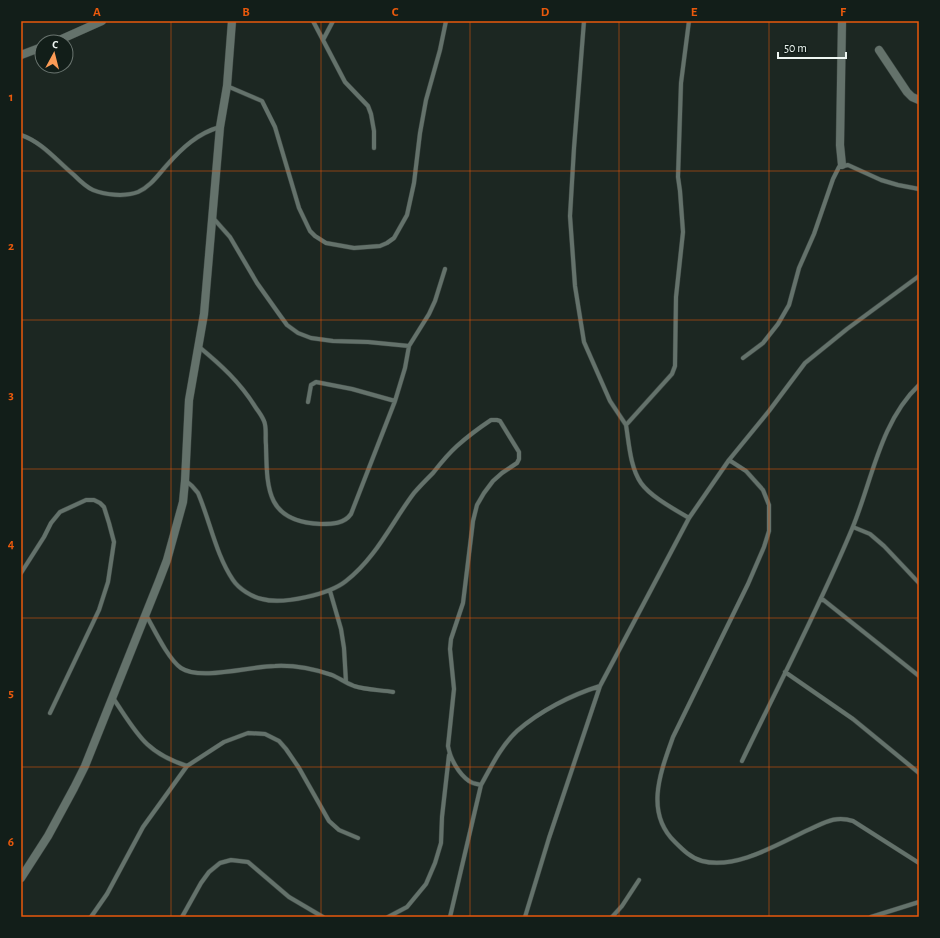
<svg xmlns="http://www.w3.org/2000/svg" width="940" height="938" viewBox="0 0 940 938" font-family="'Alegreya Sans',sans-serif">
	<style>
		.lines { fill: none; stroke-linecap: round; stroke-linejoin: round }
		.service-casing { stroke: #39433f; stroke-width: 5 }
		.minor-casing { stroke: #39433f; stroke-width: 9 }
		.service { stroke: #64726b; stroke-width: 4 }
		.minor { stroke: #64726b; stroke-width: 8 }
		.grid { fill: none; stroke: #e8590c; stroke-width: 1; stroke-opacity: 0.55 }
		.neatline { fill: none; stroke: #e8590c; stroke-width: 1.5 }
		.grid-label { font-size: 13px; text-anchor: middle; font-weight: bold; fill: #e8590c }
	</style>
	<rect width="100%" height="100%" fill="#1c2722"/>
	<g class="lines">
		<g class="service-casing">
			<path id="service" d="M313 21 323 40
				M333 21 323 40 345 82 368 106 371 114 374 131V148
				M584 21 574 148 570 216 575 286 584 342 610 401 626 425
				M227 86 262 101 275 127 299 208 310 231 315 236 326 243 354 248 380 246 387 243 394 238 407 215 414 183 420 133 426 100 440 50 446 21
				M21 135C42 142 57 161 74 175 79 180 86 187 93 190 105 195 125 197 138 192 150 187 158 175 167 165 182 148 198 133 220 127
				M214 219 230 237 257 283 279 314 287 325 298 333 311 338 333 341 368 342 409 346
				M198 346C221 365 240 382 256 408 259 412 262 416 264 421 267 427 265 438 266 445 267 489 266 522 321 524 332 524 344 524 351 514L395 401 405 368 409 346 429 314 435 301 445 269
				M743 358 763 343 778 324 789 305 799 268 814 234 833 179 839 167 848 165 881 180 898 185 919 189
				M308 402 311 385 316 382 352 389 395 401
				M729 460 746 471 763 490 769 505V531L764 547 748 584 673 737C661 771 644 812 675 842 683 850 691 858 702 861 736 870 778 844 808 830 824 823 835 815 853 821L919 863
				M186 481 192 486 198 493C210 521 216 555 233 580 239 589 252 597 262 599 283 605 330 594 346 581 376 558 392 522 414 493 420 486 427 479 433 473 440 464 448 454 457 446 467 437 479 428 491 420H497L500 421 519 452V459L517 463 502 473 493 481 484 493 477 505 473 521 463 603 451 639 450 649 454 689 448 746C450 759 459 774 469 781 473 784 478 784 481 785 491 767 501 746 517 731 540 711 571 695 600 686
				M689 518C674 509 651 497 641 483 630 467 629 443 626 425L672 374 675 366 676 297 683 232 680 191 678 177 681 83 689 21
				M853 527 870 534 884 546 919 583
				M21 573 44 537 51 523 60 512 86 500H94L100 503 104 507 109 523 114 542 108 582 99 610 50 713
				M330 591 341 629 344 648 346 682
				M821 598 919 676
				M146 615C154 629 168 659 181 668 200 681 251 666 275 666 294 665 314 669 332 675 339 678 346 683 354 686 366 690 381 690 393 692
				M785 672 853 719 919 773
				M113 698C137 733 144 752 187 766
				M742 761C779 684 819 608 852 529 872 481 880 422 919 385
				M91 917 107 894 143 827 187 766 224 742 248 733 265 734 279 741 286 749 299 768 329 821 339 830 358 838
				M182 917 201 883 209 872 220 863 231 860 248 862 289 897 323 917
				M388 917 407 907 426 884 435 863 441 843 442 817 449 755
				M450 917 481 785
				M525 917 549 838 600 686 689 518 729 460 769 411 805 363 847 329 919 276
				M612 917 622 906 639 880
				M871 917 919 902"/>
		</g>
		<g class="minor-casing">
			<path id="minor" d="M842 21 840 145 842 165
				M55 42 102 21
				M879 50 907 92 912 97 919 100
				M21 55 42 47
				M21 878 48 836 74 788 85 766 159 581 167 560 183 502 185 481 189 400 204 314 220 127 227 86 232 21"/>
		</g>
		<use href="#service" class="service"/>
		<use href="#minor" class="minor"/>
	</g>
	<path class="grid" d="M171 21V917M321 21V917M470 21V917M619 21V917M769 21V917M21 171H919M21 320H919M21 469H919M21 618H919M21 767H919"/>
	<rect width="940" height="938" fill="none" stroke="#121e19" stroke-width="44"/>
	<g transform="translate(54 54) rotate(7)"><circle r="19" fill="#121e19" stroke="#6a7570"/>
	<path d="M0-3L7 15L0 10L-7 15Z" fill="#fd9c56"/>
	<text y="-6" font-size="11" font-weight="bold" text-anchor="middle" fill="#eff7f3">С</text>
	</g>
	<path d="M778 52v6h68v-6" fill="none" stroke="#eff7f3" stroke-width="2"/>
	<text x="784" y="52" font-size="12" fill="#eff7f3" stroke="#121e19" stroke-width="3" paint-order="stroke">50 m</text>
	<rect x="22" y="22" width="896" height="894" class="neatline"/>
	<g class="grid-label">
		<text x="97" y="16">A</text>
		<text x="246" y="16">B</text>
		<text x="395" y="16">C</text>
		<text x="545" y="16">D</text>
		<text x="694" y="16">E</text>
		<text x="843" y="16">F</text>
		<text x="11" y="101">1</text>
		<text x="11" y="250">2</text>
		<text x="11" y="399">3</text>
		<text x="11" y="548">4</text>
		<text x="11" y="697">5</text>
		<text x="11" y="846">6</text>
	</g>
</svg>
